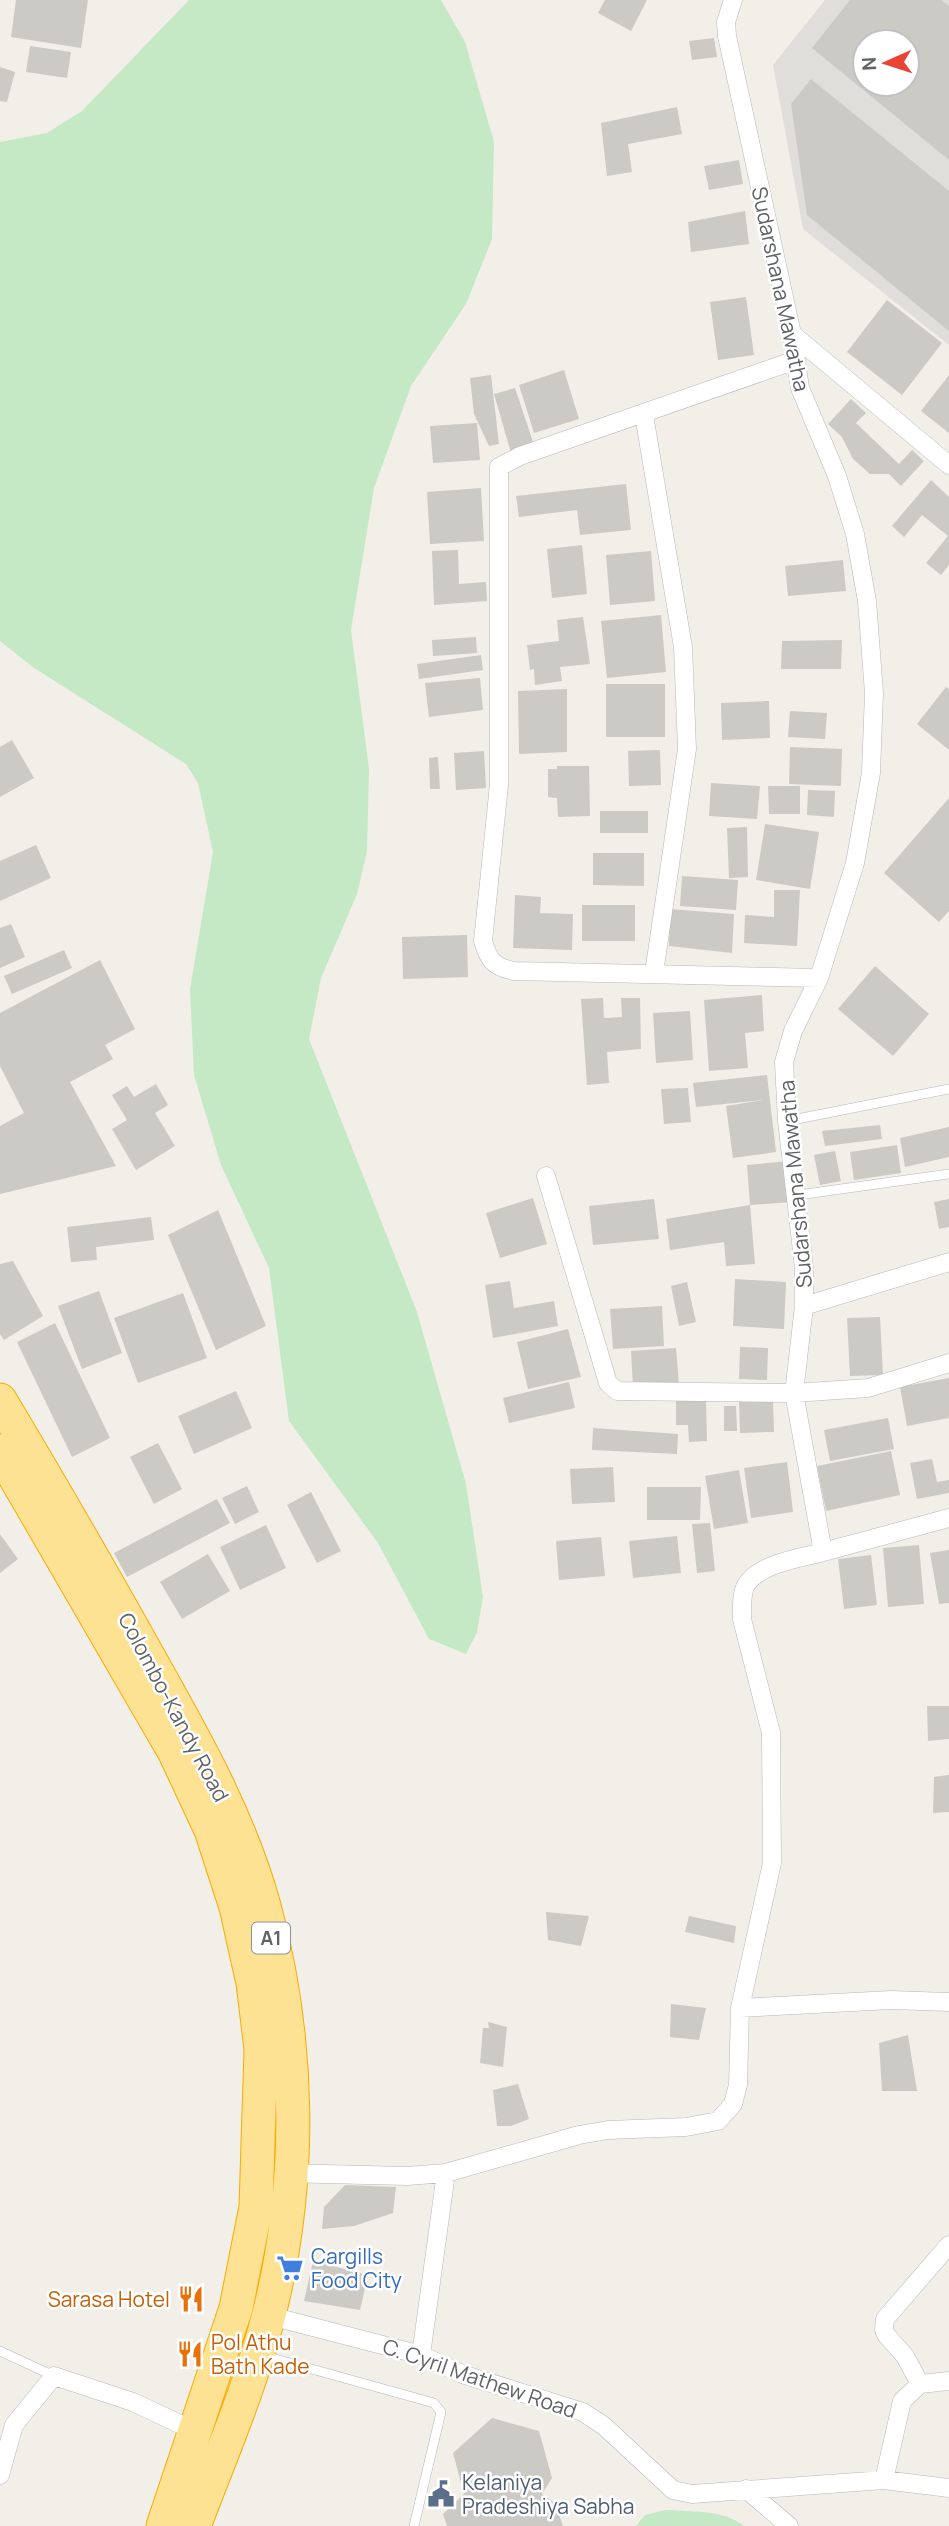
<svg xmlns="http://www.w3.org/2000/svg" width="949" height="2526" viewBox="0 0 949 2526" font-family="Manrope,sans-serif">
	<style>
		.industrial { fill: #e0deda; fill-rule: evenodd }
		.green { fill: #c5e8c5 }
		.building { fill: #cccac5; fill-rule: evenodd }
		.lines { fill: none; stroke-linecap: round; stroke-linejoin: round }
		.lane-casing { stroke: #b5b8bc; stroke-width: 10 }
		.street-casing { stroke: #b5b8bc; stroke-width: 19 }
		.highway-casing { stroke: #f9ab00; stroke-width: 35 }
		.lane { stroke: #fff; stroke-width: 9 }
		.street { stroke: #fff; stroke-width: 18 }
		.highway { stroke: #fde293; stroke-width: 33 }
		.labels { text-anchor: middle; dominant-baseline: central; stroke-width: 5; stroke-linejoin: round; paint-order: stroke }
		.shield { fill: #fff; stroke: #8f9295; stroke-width: 2 }
		.shield-label { font-size: 19px; font-weight: bold; fill: #5f6368 }
		.street-label { font-size: 21px; fill: #5f6368; stroke: #fff }
		.shop-label { font-size: 21px; fill: #366cbe; stroke: #fff; text-anchor: start }
		.food-label { font-size: 21px; fill: #c56008; stroke: #fff; text-anchor: end }
		.service-label { font-size: 21px; fill: #4e5e75; stroke: #fff; text-anchor: start }
	</style>
	<rect width="100%" height="100%" fill="#f1efe8"/>
	<path class="industrial" d="M825 0H949V345L803 229 773 65ZM865 42H907V84H865Z"/>
	<path class="green" d="M189 0H441L465 42 494 142 492 239 466 304 411 386 374 488 351 630 369 769 367 851 357 894 321 978 309 1039 417 1312 466 1484 483 1597 477 1632 466 1654 429 1639 378 1543 289 1421 269 1268 221 1165 194 1075 190 989 213 852 198 783 186 764 34 668 0 641V142L47 133 82 111Z
		M665 2510C691 2512 723 2509 744 2526H636L645 2515Z"/>
	<path class="building" d="M16 0H88L81 48 11 37Z
		M605 0H647L631 31 598 13Z
		M850 0H941L949 6V160L812 48ZM865 42H907V84H865Z
		M714 38 717 57 692 60 689 41Z
		M30 46 71 52 67 78 26 72Z
		M0 67 15 72 7 102 0 101Z
		M811 79 949 191V331L807 215 791 104Z
		M677 107 682 134 628 144 632 172 607 176 601 123Z
		M739 160 743 184 709 190 704 166Z
		M745 211 749 244 691 252 688 222Z
		M746 297 754 355 718 360 710 302Z
		M887 300 942 343 902 395 847 352Z
		M564 370 579 419 534 433 519 385Z
		M491 375 499 444 489 446 474 414 470 378Z
		M949 375V433L921 411Z
		M515 388 534 445 511 453 494 394Z
		M851 399 866 413 856 423 899 464 912 450 924 461 901 486 889 474H870L853 459 842 437 828 424Z
		M477 423 480 460 433 463 430 426Z
		M931 480 949 497V565L941 575 926 563 948 536 922 515 904 537 892 526Z
		M626 484 631 530 580 535 577 510 519 517 516 496Z
		M481 488 484 541 430 544 427 492Z
		M582 545 587 594 552 598 547 549Z
		M458 550 459 584 486 582 487 601 434 605 432 551Z
		M651 551 655 601 610 605 606 555Z
		M843 560 846 591 788 596 785 566Z
		M661 615 666 672 607 678 601 621Z
		M583 617 590 664 560 667 562 681 535 685 534 669 530 670 527 645 559 641 557 620Z
		M476 637 477 653 433 656 432 640Z
		M842 640 841 669H781L782 641Z
		M481 655 483 670 419 679 417 664Z
		M480 678 483 710 429 717 425 683Z
		M606 684H665V737H606Z
		M946 687 949 689V750L917 724Z
		M567 689V752L519 754 518 691Z
		M769 701 770 738 722 740 721 703Z
		M790 711 827 713 825 739 788 737Z
		M12 740 34 778 0 797V747Z
		M790 747 842 749 841 786 789 784Z
		M660 750 661 785 629 786 628 751Z
		M484 751 486 788 456 790 454 753Z
		M438 757 440 789H430L429 758Z
		M557 766H589L590 816 558 817 557 798 548 797V769H557Z
		M711 783 760 786 757 819 709 816Z
		M768 786H800V814H769Z
		M808 790 835 791 834 817 807 815Z
		M949 798V911L939 922 884 873Z
		M600 811H648V833H600Z
		M765 824 819 832 810 889 756 880Z
		M747 827 748 877 729 878 727 828Z
		M36 845 51 878 0 901V861Z
		M593 853H644V886L593 885Z
		M682 876 738 880 736 910 680 906Z
		M774 890H800L797 946 744 943 745 915 774 917Z
		M515 895 541 897 540 913 573 914 572 950 513 948Z
		M582 905H635V941H582Z
		M670 909 734 914 732 953 669 946Z
		M11 924 25 957 0 968V928Z
		M467 935 468 977 403 979 402 937Z
		M64 950 72 968 12 994 4 976Z
		M100 960 135 1029 105 1045 113 1059 70 1082 116 1166 0 1194V1126L24 1113 0 1066V1013Z
		M875 966 929 1014 893 1056 838 1009Z
		M762 995 764 1031 745 1033 748 1068 709 1071 704 1000Z
		M603 998 604 1018 622 1017 621 998H640L641 1049 607 1052 609 1083 587 1085 581 999Z
		M690 1011 693 1060 656 1063 653 1013Z
		M767 1075 776 1152 733 1158 726 1106 763 1100 696 1107 693 1083Z
		M156 1084 168 1105 155 1113 175 1146 136 1170 112 1129 127 1120 112 1095 127 1086 134 1097Z
		M688 1088 691 1122 664 1124 661 1089Z
		M880 1125 882 1139 825 1146 822 1131Z
		M949 1127V1157L905 1167 900 1138Z
		M897 1145 901 1173 854 1180 850 1152Z
		M835 1151 841 1181 820 1185 814 1155Z
		M789 1161 792 1202 750 1205 755 1264 726 1266 724 1242 670 1250 666 1219 750 1205 747 1165Z
		M533 1198 547 1244 500 1258 486 1213Z
		M654 1199 659 1239 593 1245 589 1206Z
		M949 1199V1227L939 1229 934 1202Z
		M218 1210 266 1326 216 1350 168 1235Z
		M151 1217 154 1240 96 1247 97 1260 71 1262 67 1227Z
		M13 1261 43 1316 4 1340 0 1334V1264Z
		M735 1279 786 1282 784 1329 733 1326Z
		M510 1281 514 1308 554 1301 558 1326 493 1338 485 1285Z
		M687 1282 696 1322 679 1326 671 1286Z
		M99 1291 122 1353 82 1369 58 1306Z
		M183 1293 207 1358 138 1383 114 1318Z
		M662 1306 664 1346 613 1349 610 1309Z
		M880 1317 883 1375 850 1376 847 1318Z
		M55 1323 110 1438 72 1457 17 1342Z
		M568 1329 581 1377 528 1389 517 1342Z
		M740 1347 768 1348 767 1380 739 1379Z
		M676 1348 679 1384 633 1388 631 1351Z
		M949 1378V1418L907 1426 900 1387Z
		M569 1382 575 1408 509 1423 503 1398Z
		M236 1391 252 1428 194 1454 178 1416Z
		M706 1398 707 1441 689 1442 688 1425H676V1399Z
		M773 1400 774 1432 740 1433 739 1402Z
		M724 1406H736L737 1431H724Z
		M888 1418 894 1449 830 1461 824 1430Z
		M593 1428 678 1434 677 1454 592 1450Z
		M158 1443 182 1489 154 1504 130 1457Z
		M891 1451 900 1495 826 1511 817 1466Z
		M932 1459 937 1482 949 1480V1493L917 1499 910 1463Z
		M787 1462 793 1512 751 1518 744 1468Z
		M613 1467 615 1502 572 1504 570 1469Z
		M739 1470 748 1523 714 1529 705 1476Z
		M247 1486 259 1512 235 1524 222 1498Z
		M647 1487H701L700 1520H647Z
		M311 1492 341 1551 317 1563 287 1505Z
		M217 1499 230 1523 127 1577 114 1553Z
		M710 1523 715 1571 697 1573 692 1524Z
		M266 1525 286 1568 240 1590 220 1547Z
		M0 1534 18 1559 0 1573Z
		M677 1536 681 1573 633 1578 629 1541Z
		M601 1537 605 1576 559 1580 556 1541Z
		M919 1545 924 1604 888 1607 883 1548Z
		M949 1550V1603L939 1604 930 1553Z
		M208 1554 230 1591 182 1619 160 1582Z
		M871 1555 877 1605 844 1609 838 1559Z
		M927 1706H949V1739L928 1741Z
		M949 1775V1812L933 1813 934 1777Z
		M546 1912 589 1916 581 1946 548 1940Z
		M689 1916 736 1926 734 1943 685 1932Z
		M671 2004 706 2008 699 2040 670 2037Z
		M488 2022 507 2027 503 2067 480 2063 483 2028H489Z
		M908 2035 917 2091H882L879 2043Z
		M518 2084 529 2119 511 2126H497L493 2090Z
		M345 2185 396 2187 393 2213 354 2226 322 2229 324 2207Z
		M313 2261 368 2275 360 2310 304 2301Z
		M492 2418 539 2431 552 2478 542 2494 555 2503 563 2526H447L443 2514 464 2494 453 2453Z"/>
	<g class="lines">
		<g class="lane-casing">
			<path id="lane" d="M787 1121 949 1089
				M798 1195 949 1174
				M0 2351 54 2376
				M265 2356 434 2403 441 2412 414 2526"/>
		</g>
		<g class="street-casing">
			<path id="street" d="M792 334 949 465
				M793 361 520 456 499 467V785L483 941C489 961 494 967 514 971L819 978
				M644 415 683 647 687 749 654 973
				M546 1176 608 1383 617 1391 794 1393 868 1388 949 1363
				M804 1306 949 1262
				M823 1552 949 1518
				M740 2008 891 2000 949 2002
				M284 2173 407 2176 446 2173 579 2135 608 2130 686 2127 718 2121 733 2104 738 2085 740 2008 772 1863 771 1733 742 1619C742 1609 741 1594 746 1585 760 1563 801 1558 823 1552L794 1393 804 1306V1268L787 1121 784 1062 793 1031 819 978 855 863 871 773 874 693 867 601 855 534 837 476 800 388 792 334 727 36 726 22 733 0
				M263 2314 421 2355 462 2374 583 2412 604 2426 673 2490 692 2494 884 2480 949 2488
				M421 2355 446 2173
				M920 2384 905 2356 887 2336 884 2330 885 2319 949 2245
				M0 2475 14 2425 54 2376 133 2402 201 2434
				M884 2480 902 2401 920 2384 949 2381
				M746 2489 789 2526"/>
		</g>
		<g class="highway-casing">
			<path id="highway" d="M0 1400C52 1487 103 1575 152 1663 196 1741 240 1819 264 1906 300 2040 303 2179 269 2314 251 2386 220 2457 194 2526
				M0 1451 175 1753 211 1830 236 1907 253 1983 261 2049 256 2207 236 2308 163 2526"/>
		</g>
		<use href="#lane" class="lane"/>
		<use href="#street" class="street"/>
		<use href="#highway" class="highway"/>
	</g>
	<defs>
		<g id="supermarket-bare" transform="scale(2.1)"><path d="M-6-5.5h2.5l.6 2H6L4.5 2H-2.5L-4.4-4H-6ZM-1.5 3.2a1.3 1.3 0 1 0 .1 0ZM3 3.2a1.3 1.3 0 1 0 .1 0Z" fill="#3f7fe0" stroke="#fff" stroke-width="2.5" paint-order="stroke"/></g>
		<g id="restaurant-bare" transform="scale(2.1)"><path d="M-5-6h1v4h1v-4h1v4h1v-4h1v5L-1.5 .5V6h-2V.5L-5-1ZM5-6V6H3V1.5H1.5Q1.5-4 5-6Z" fill="#e8710a" stroke="#fff" stroke-width="2.5" paint-order="stroke"/></g>
		<g id="civic-bare" transform="scale(2.1)"><path d="M-.6-6.5H3V-4.5H.6V-3L4-1V1h2V6H-6V1h2V-1L-.6-3ZM-1.2 2.5V6h2.4V2.5Z" fill="#5c6f8a" stroke="#fff" stroke-width="2.5" paint-order="stroke"/></g>
	</defs>
	<g fill-rule="evenodd">
		<use href="#supermarket-bare" x="290" y="2268"/>
		<use href="#restaurant-bare" x="191" y="2299"/>
		<use href="#restaurant-bare" x="190" y="2354"/>
		<use href="#civic-bare" x="441" y="2494"/>
	</g>
	<g class="labels">
		<rect class="shield" x="252" y="1922.5" width="38" height="31" rx="5"/>
		<g class="shield-label">
			<text x="271" y="1938">A1</text>
		</g>
		<g class="street-label">
			<text transform="translate(781 289) rotate(78)">Sudarshana Mawatha</text>
			<text transform="translate(795 1184) rotate(-95)">Sudarshana Mawatha</text>
			<text transform="translate(174 1707) rotate(62)">Colombo-Kandy Road</text>
			<text transform="translate(480 2378) rotate(19)">C. Cyril Mathew Road</text>
		</g>
		<g class="shop-label">
			<text x="311" y="2256">Cargills<tspan x="311" dy="24">Food City</tspan></text>
		</g>
		<g class="food-label">
			<text x="170" y="2299">Sarasa Hotel</text>
			<text x="211" y="2342" text-anchor="start">Pol Athu<tspan x="211" dy="24">Bath Kade</tspan></text>
		</g>
		<g class="service-label">
			<text x="462" y="2482">Kelaniya<tspan x="462" dy="24">Pradeshiya Sabha</tspan></text>
		</g>
	</g>
	<g transform="translate(886 63) rotate(267)"><circle r="33" fill="#ffffff" stroke="#bfc1c3" stroke-width="2"/>
	<path d="M0-5L12 26L0 18L-12 26Z" fill="#ea4335"/>
	<text y="-10" font-size="19" font-weight="bold" text-anchor="middle" fill="#5f6368">N</text>
	</g>
</svg>
